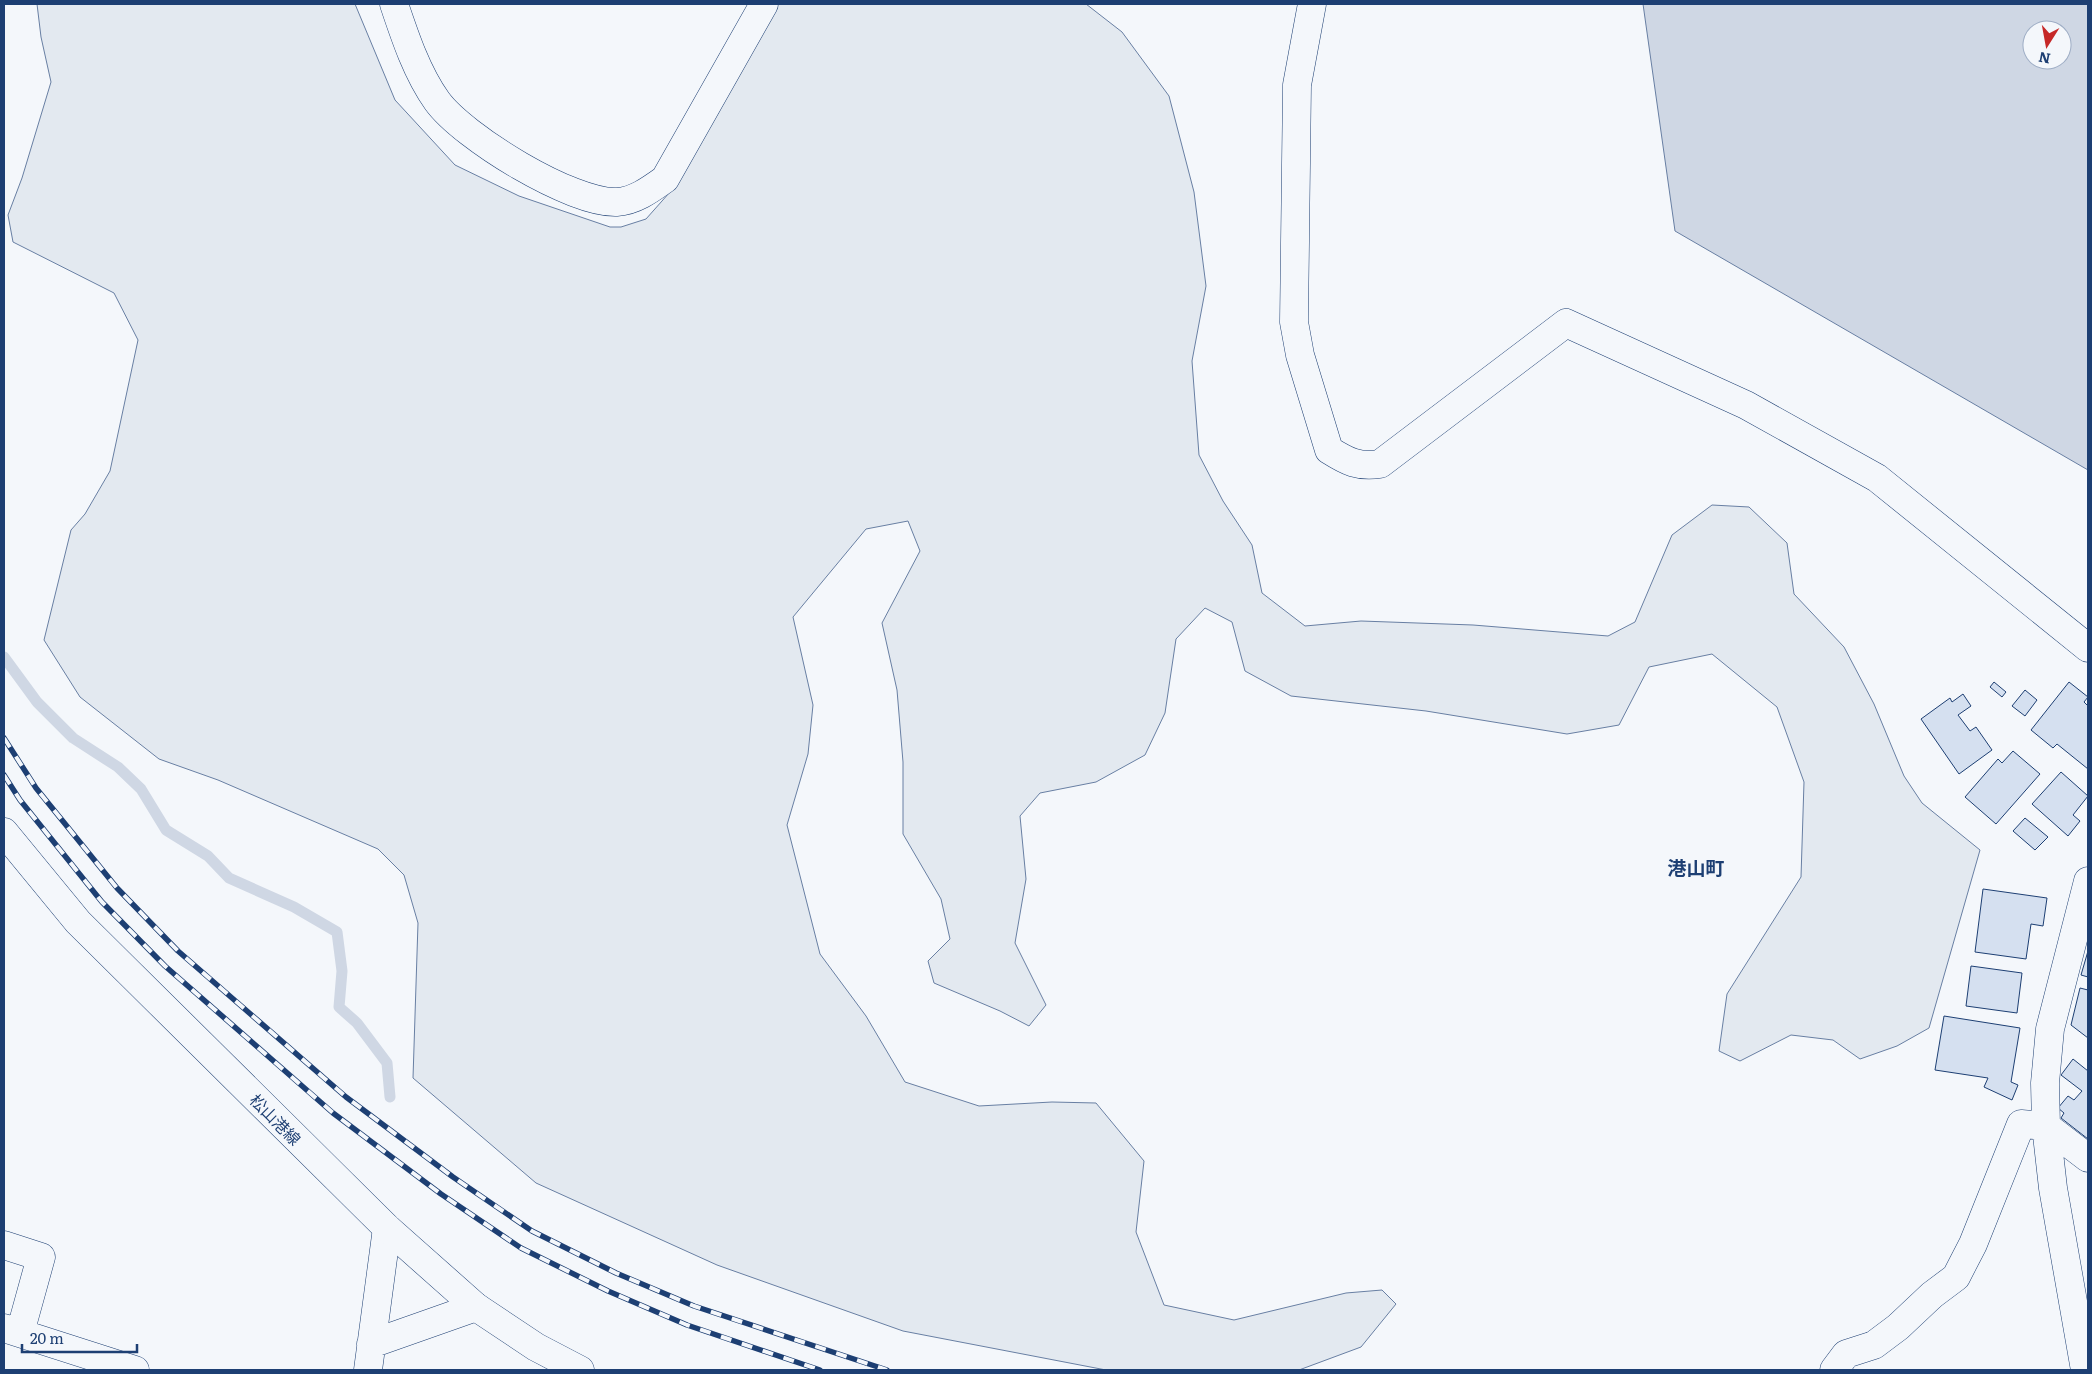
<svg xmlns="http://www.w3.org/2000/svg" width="2092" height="1374" viewBox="0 0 2092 1374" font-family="Literata,'Noto Sans JP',serif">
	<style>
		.green { fill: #e3e9f0; stroke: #687fa3 }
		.water { fill: #cfd7e4; stroke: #687fa3; fill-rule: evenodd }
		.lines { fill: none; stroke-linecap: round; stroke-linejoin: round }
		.stream { stroke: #cfd7e4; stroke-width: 11 }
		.building { fill: #d5e0f0; stroke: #1d3f73 }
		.minor-casing { stroke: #1d3f73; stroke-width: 29 }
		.major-casing { stroke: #1d3f73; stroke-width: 29 }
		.minor { stroke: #f4f7fb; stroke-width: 28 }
		.major { stroke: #f4f7fb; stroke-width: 28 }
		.rail-casing { stroke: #1d3f73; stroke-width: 5.5 }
		.rail { stroke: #f4f7fb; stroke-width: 4; stroke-dasharray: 11; stroke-linecap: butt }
		.labels { text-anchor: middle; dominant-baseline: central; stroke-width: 4; stroke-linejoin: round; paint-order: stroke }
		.street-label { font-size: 16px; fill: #1d3f73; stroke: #f4f7fb }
		.quarter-label { font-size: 19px; font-weight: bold; fill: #1d3f73; stroke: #f4f7fb }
	</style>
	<rect width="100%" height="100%" fill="#f4f7fb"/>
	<path class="green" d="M37 4H355L395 100 455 165 519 196 610 227H621L646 219 678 183 767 4H1086L1122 32 1169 96 1194 192 1206 286 1192 361 1199 455 1223 501 1252 545 1262 593 1305 626 1361 621 1473 625 1608 636 1635 622 1672 535 1712 505 1749 507 1787 543 1794 594 1844 647 1874 704 1904 776 1922 803 1980 850 1929 1028 1897 1046 1860 1059 1833 1040 1791 1035 1740 1061 1719 1051 1727 994 1801 877 1804 782 1777 707 1712 654 1649 667 1619 725 1567 734 1426 711 1291 696 1245 671 1232 622 1205 608 1176 639 1165 713 1145 755 1096 782 1040 793 1020 816 1026 879 1015 943 1046 1005 1029 1026 1000 1011 934 983 928 961 950 939 941 899 903 834V762L897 690 882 623 920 551 908 521 866 529 793 617 813 705 808 754 787 825 820 954 866 1016 905 1082 979 1106 1052 1102 1096 1103 1144 1161 1136 1232 1164 1305 1234 1320 1346 1293 1382 1290 1396 1304 1361 1347 1299 1370H1106L903 1331 717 1265 536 1183 413 1078 418 923 404 875 378 849 218 780 159 759 80 697 44 640 71 530 85 514 110 471 138 340 114 293 13 242 8 215 22 178 51 82 41 37Z"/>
	<path class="water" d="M1643 4H2088V470L1675 231ZM2032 30H2062V60H2032Z"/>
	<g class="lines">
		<path class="stream" d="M4 657 37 702 73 738 118 767 141 789 166 830 208 856 229 878 294 907 337 932 342 971 339 1007 357 1023 387 1063 390 1097"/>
	</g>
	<path class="building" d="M1994 682 2006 692 2002 697 1990 687Z
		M2069 682 2088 697 2084 702 2088 706V769L2057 744 2053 748 2031 730Z
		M2025 690 2037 700 2025 716 2012 706Z
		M1963 694 1971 706 1958 715 1970 731 1976 727 1992 750 1959 774 1921 719 1950 698 1952 702Z
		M2013 751 2040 774 1996 824 1965 797 1998 759 2002 763Z
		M2061 772 2088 796 2073 815 2080 821 2068 836 2032 804Z
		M2025 818 2048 837 2035 850 2013 831Z
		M1983 889 2047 898 2043 926 2031 924 2026 959 1975 952Z
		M2088 951V977L2081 975Z
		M1971 966 2022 973 2017 1013 1966 1006Z
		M2080 988 2088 990V1038L2071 1025Z
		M1944 1016 2020 1028 2011 1082 2018 1085 2012 1100 1984 1087 1988 1078 1935 1070Z
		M2073 1059 2088 1071V1139L2061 1118 2064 1113 2058 1108 2068 1096 2074 1100 2082 1091 2061 1075Z"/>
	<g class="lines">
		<g class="minor-casing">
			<path id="minor" d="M394 4C405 37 417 73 437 101 463 137 572 204 617 202 635 201 651 189 665 179L764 4
				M1312 4 1297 85 1294 322 1300 355 1329 450C1348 462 1358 467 1380 464L1566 323 1746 405 1877 478 2088 648
				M4 1245 41 1257 20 1333
				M4 1328 135 1370
				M371 1344 476 1307
				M368 1370 387 1228
				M1834 1370 1846 1354 1874 1345 1898 1327 1932 1295 1956 1277 1973 1244 2021 1124 2046 1126 2088 1158
				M2085 1370 2053 1188 2046 1126 2045 1083 2050 1029 2088 881"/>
		</g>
		<g class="major-casing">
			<path id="major" d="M4 832 78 922 387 1228 476 1307 536 1347 580 1370"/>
		</g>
		<use href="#minor" class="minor"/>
		<use href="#major" class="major"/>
		<g class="rail-casing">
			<path id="rail" d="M4 738 36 788 117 888 178 951 346 1097 453 1177 532 1231 616 1273 694 1306 887 1370
				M4 775 20 800 102 902 165 966 333 1113 441 1194 521 1248 608 1291 687 1325 820 1370"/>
		</g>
		<use href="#rail" class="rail"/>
	</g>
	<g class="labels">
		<g class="street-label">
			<text transform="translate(276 1119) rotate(45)">松山港線</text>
		</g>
		<g class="quarter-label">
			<text x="1696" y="867">港山町</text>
		</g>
	</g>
	<rect width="2092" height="1374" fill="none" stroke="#1d3f73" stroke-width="10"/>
	<g transform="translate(2047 45) rotate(191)"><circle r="24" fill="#f4f7fb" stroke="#9eadc5"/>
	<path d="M0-4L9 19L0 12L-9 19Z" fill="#c62828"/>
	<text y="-8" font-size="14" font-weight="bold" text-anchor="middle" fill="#1d3f73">N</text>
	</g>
	<path d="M22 1344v8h115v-8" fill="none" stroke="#1d3f73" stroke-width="2.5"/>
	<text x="30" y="1344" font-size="15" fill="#1d3f73" stroke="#f4f7fb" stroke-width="4" paint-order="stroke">20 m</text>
</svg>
